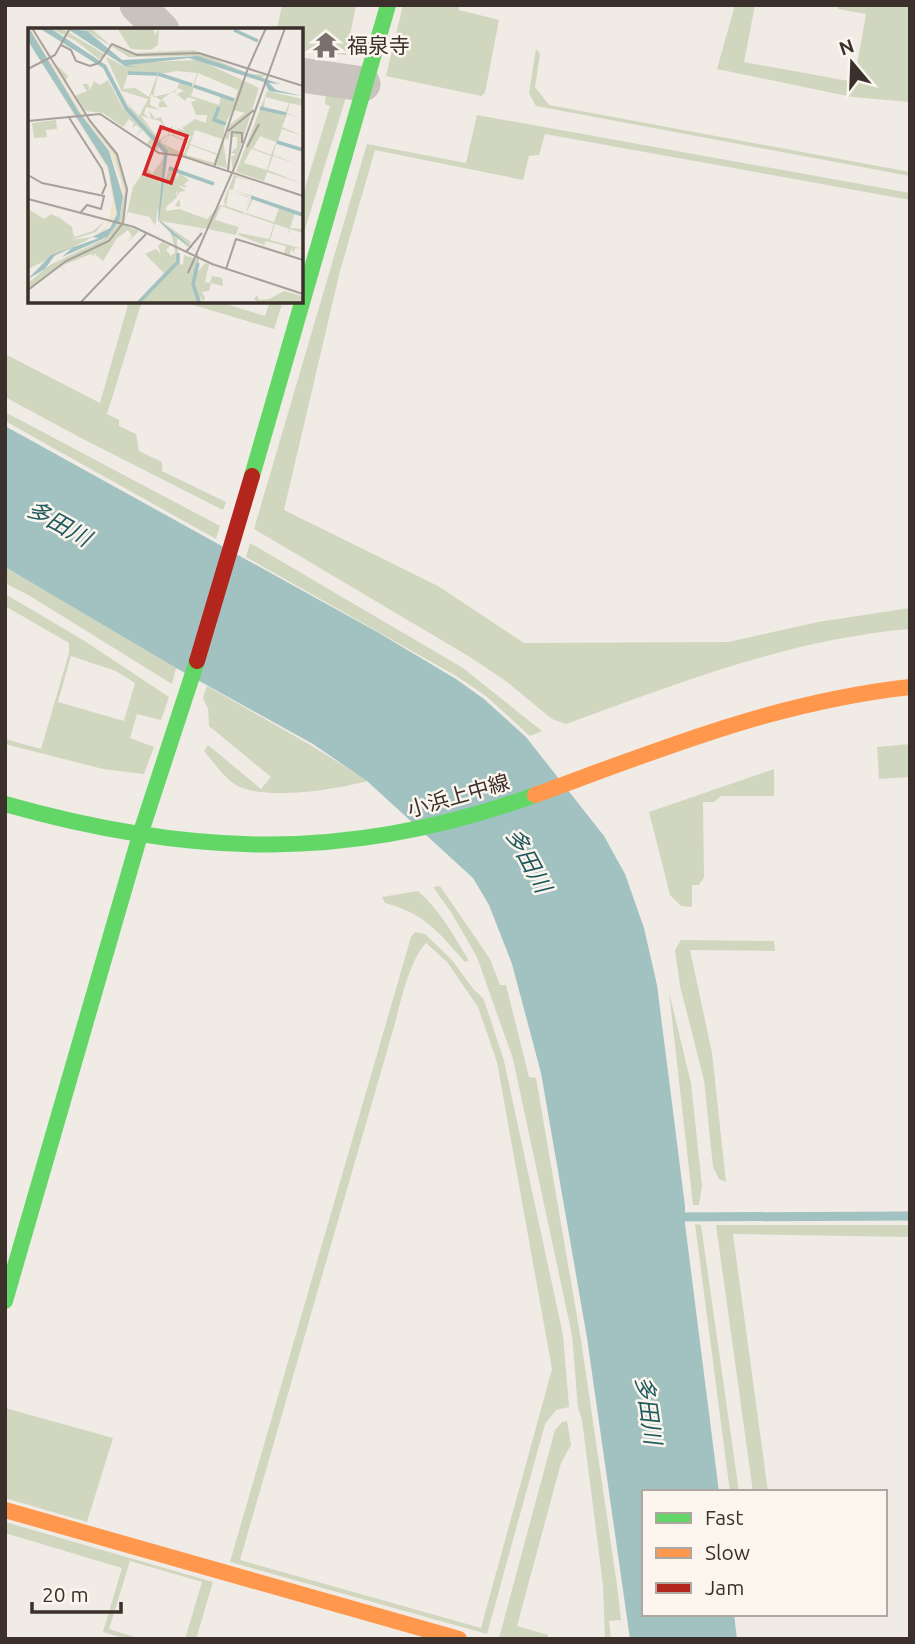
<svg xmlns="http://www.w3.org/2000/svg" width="915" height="1644" viewBox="0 0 915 1644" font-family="Ubuntu,'Noto Sans JP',sans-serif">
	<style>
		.green { fill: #d1d6bf; fill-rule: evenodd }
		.water { fill: #a1c2c1 }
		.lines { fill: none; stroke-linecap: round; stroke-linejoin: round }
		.stream { stroke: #a1c2c1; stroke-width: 9 }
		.street { stroke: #c9c3be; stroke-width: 35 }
		.fast { stroke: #63d668; stroke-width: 16 }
		.slow { stroke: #ff974d; stroke-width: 16 }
		.jam { stroke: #b3261e; stroke-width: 16 }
		.labels { text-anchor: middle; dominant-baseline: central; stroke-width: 5; stroke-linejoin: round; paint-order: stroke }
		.poi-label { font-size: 21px; fill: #3b302b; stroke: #fbf5ee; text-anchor: start }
		.street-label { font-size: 21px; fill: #3b302b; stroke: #fbf5ee }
		.water-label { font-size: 23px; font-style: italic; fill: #1f5a5e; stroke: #fbf5ee }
		.inset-river { fill: none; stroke: #a1c2c1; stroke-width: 3.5 }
		.inset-road { fill: none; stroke: #a8a09b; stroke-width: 2 }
		.view { fill: #d62828; fill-opacity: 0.15; stroke: #d62828; stroke-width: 3.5 }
		.inset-edge { fill: none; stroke: #3b302b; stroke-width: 3.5 }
	</style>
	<rect width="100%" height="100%" fill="#f0ebe5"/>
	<path class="green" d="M282 5H356L346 55 301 50V30H277Z
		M403 5H459V10L499 20 485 93 481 96 386 76Z
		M735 5H755L744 62 854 82 866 14 838 9V5H910V102L852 97 717 69Z
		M536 49 540 54 535 87 549 105 910 172V176L536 106 529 93Z
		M348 91 301 242V201L330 106 325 104 326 94Z
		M477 115 910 193V200L545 134 539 155 529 156 523 180 375 150 340 271 284 510 438 586 524 643 728 642 818 622 910 608V629C790 639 679 683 566 724L552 719 507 682 470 657 254 529 367 144 466 163Z
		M129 301H142L107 414 119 420V426L136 434 139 451 162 462V471L226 502 223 510 83 439 5 397V354L100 403Z
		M180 301H216L265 316 270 301H283L274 329Z
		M5 412 220 526 216 539 5 421Z
		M250 543 463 668 542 731 530 736 486 696 458 677 246 557Z
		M5 567 176 668 172 684 30 596 5 583Z
		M5 594 83 640 169 697 161 720 137 714 130 738 154 747 144 774 103 769 5 744V739L41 749 69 653V643L5 606ZM71 656 116 671 135 683 124 721 58 702Z
		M207 686 312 746 368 781C337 789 267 801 238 786 224 779 214 762 204 751L208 745 261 789 271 777 209 726 208 709 203 698Z
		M910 744V777L879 779 877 747Z
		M774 769V796H721L714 802H703L704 877 699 885H692V907L681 906 670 895 649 812Z
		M440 886 490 959 500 985H506L529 1077 536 1078 581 1340 617 1585 621 1620 609 1621 611 1639H605L603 1585 582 1420 578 1408 572 1335 513 1059 477 957 451 912 433 887Z
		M418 891C439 909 455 937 469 961L465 962C438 932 426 914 385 903L382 897Z
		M415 932 425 934 452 960 474 990 483 998 490 1018 504 1061 563 1335 569 1407 556 1410 545 1424 487 1634 230 1562 411 937ZM426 943 447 962 478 1007 497 1062 552 1369 481 1628 240 1560 393 1030C400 1006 409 960 426 943Z
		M681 940 774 941 775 951 690 950 712 1053 726 1182 719 1179 713 1167 704 1080 680 986 675 950Z
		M669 992 691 1083 702 1186 699 1205H693Z
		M695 1224 701 1225 739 1492H730Z
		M716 1225H910V1237L733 1234 768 1492H753Z
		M5 1408 113 1438 87 1522 5 1498Z
		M567 1421 571 1445 561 1463 517 1626 548 1635V1639L499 1638 555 1430 562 1422Z
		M5 1522 213 1582 196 1639H185L202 1582 130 1561 109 1629 141 1639H127L103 1632 122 1568 5 1533Z"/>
	<path class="water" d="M5 426 379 633 456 679 484 699 526 737 604 836 625 874 644 928 657 985 685 1206V1224L719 1492H644V1614H734L737 1639H630L587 1338 541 1073 512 964 489 905 473 878 367 781 313 744 176 668 5 567Z"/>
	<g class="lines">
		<path class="stream" d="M674 1217 910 1216"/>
		<path class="street" d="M137 5 162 30
			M301 75 363 84"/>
		<path class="fast" d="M252 476 388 5
			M5 804C192 857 351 862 535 795
			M5 1301 140 835 197 661"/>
		<path class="slow" d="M535 795C661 749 775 702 910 687
			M5 1510 459 1639"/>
		<path class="jam" d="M197 661 252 476"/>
	</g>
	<defs>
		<g id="temple-bare" transform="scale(2.1)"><path d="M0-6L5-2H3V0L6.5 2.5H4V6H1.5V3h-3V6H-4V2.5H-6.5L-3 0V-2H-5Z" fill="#7a716c" stroke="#fbf5ee" stroke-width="2.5" paint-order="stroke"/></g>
	</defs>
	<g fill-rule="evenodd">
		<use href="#temple-bare" x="326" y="45"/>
	</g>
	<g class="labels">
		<g class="poi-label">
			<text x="347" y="45">福泉寺</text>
		</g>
		<g class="street-label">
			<text transform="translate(458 795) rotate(-16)">小浜上中線</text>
		</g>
		<g class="water-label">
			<text transform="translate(59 523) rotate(29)">多田川</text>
			<text transform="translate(529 860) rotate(62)">多田川</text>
			<text transform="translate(649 1410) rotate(82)">多田川</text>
		</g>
	</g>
	<g transform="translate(28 28)">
		<rect width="275" height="275" fill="#f0ebe5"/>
		<path d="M22 0H33L78 27 71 31 48 13ZM53 0H63L82 17 104 25 166 22 220 46 238 47 231 51 168 28 101 29ZM89 0H125L127 7 131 0 130 17 123 22 104 21 89 14 84 12 102 20ZM78 29 94 37 108 40 95 35 171 32 231 60 205 143 203 129 208 126 203 125 209 119V109H202L209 102 202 106 203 98 200 113 197 109 201 97 217 85 205 82 197 96 195 111 199 140 141 125 134 117 141 108 134 109V116L102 81ZM149 43 169 45 165 57 133 46ZM170 45 210 62 207 71 166 58ZM100 46 129 47 121 69 107 60 95 61ZM130 47 152 54 147 64 125 69ZM166 59 193 68 191 77 163 68ZM150 60 156 63 149 66 157 73 160 69 169 72 163 74 168 87H179L178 95 167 91 154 100 158 103 149 100 153 108H163L160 114 146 107 145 101V107L141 106 145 98 138 102 133 89 127 91 121 82 123 91 116 86 118 79 132 82 122 77 123 66 136 74 132 73 130 79H140L134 71ZM94 63 120 71 111 88 100 76ZM113 88 132 93 141 105 137 110 131 111ZM167 102 194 111 190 126 162 116ZM142 107 160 115 156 126 136 116ZM162 117 189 127 186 135 158 127ZM28 36 40 48 38 52 47 68 59 63 54 56H60L62 62 66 53 72 57 80 52 95 80 131 120 129 122 119 116 122 111 114 102 108 108 113 101 108 97 104 100 106 95 101 91 95 99 75 85 57 83 43 63ZM239 63 275 71V78L262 75 259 85 275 92 259 86 254 99 275 108 254 101 250 113 275 123 249 114 245 127 275 138 245 128 240 142 275 156 239 144 236 153 208 144ZM237 69 261 75 256 88 236 81ZM232 108 248 114 243 127 225 120ZM223 121 243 128 239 142 216 135ZM58 91 88 125 98 157 96 197 111 203 100 214 104 208 100 202 89 210 75 233 66 225V229L63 226 33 238 37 243 32 239 0 261V255L22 237 76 211 90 196 97 163 86 126ZM28 92 29 101 18 102 19 109 6 110 4 95ZM137 128 138 135 135 151V147L130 153 134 155 132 171 143 132 141 141 150 144 147 151 152 145 161 152 156 156 159 160 149 157 158 163 151 164 152 179 147 178 152 170 148 162 149 169 138 179V183L151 181 179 191 192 177 197 178 196 172 206 147 226 154 222 168 202 161 201 163 221 169 208 207 175 200 168 209 174 200 133 193 163 214 160 219 149 210 150 235 155 237 156 227 171 232 169 245 177 235 181 236 177 254 182 255 184 248 194 250 195 258 183 255 181 263 174 264 177 270 175 274 172 267 173 274H109L136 245 117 226 128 221 133 226 130 218 134 214 142 218 138 222 143 228 147 224 144 205 132 194 130 181 127 198 122 189 100 184 97 194 105 159 119 139 124 146ZM208 149 226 154 222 167 205 162ZM201 163 221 170 216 184 198 178ZM193 178 215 186 211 199 187 192ZM223 170 275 188 267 185 262 200 275 201V205L262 201 259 209 261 201 247 196 242 212 275 221 267 220 265 226 264 219 261 228 256 226 258 218 238 213 236 217 210 207ZM225 171 251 180 246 194 218 185ZM217 186 246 196 241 211 211 205ZM0 181 16 191 23 186 32 190 44 199 46 209 65 203 77 193 68 204 43 212 65 209 0 241ZM256 263 274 268 275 274H229L226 271 229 267 231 272 241 271Z" fill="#d1d6bf" fill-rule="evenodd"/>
		<path d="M1 0H2L58 91 86 126 97 163 93 175 86 148 93 164V153L81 123 51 84ZM0 13 80 140 84 154 88 187 73 207H69L80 196 85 172 79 141Z" fill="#efe3cc"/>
		<path d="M1 0 51 84 81 123 95 169 91 193 79 209 34 229 44 220 27 227 17 241 0 251 23 227 71 210 64 209 82 200 89 186 80 139 0 13ZM11 0H22L78 37 100 79 140 123 131 192 168 223 170 227V238L168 223 144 206 151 229 143 205 130 192 136 125 97 82 75 40ZM38 0 59 3 94 32 170 28 252 56 241 55 248 62 275 68 241 63 236 54 161 30 100 37 111 40 97 38Z" fill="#a1c2c1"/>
		<path class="inset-river" d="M206 2 230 13M100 45 129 46M130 46 164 57M166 58 206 72M191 79 186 92 198 96M232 80 258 86M249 114 275 122M141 140 186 156M223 169 275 187M170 235 165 256 171 274M111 274 150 234V225"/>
		<path class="inset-road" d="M4 0 62 93 89 126 99 161 95 195M33 17 43 22 48 33 62 38 71 35 84 16 109 27 171 25 275 58M0 41 27 27 42 0M40 88 74 141 78 157 74 166M0 93 72 86 131 125 154 128 275 168M200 103 226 82M219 119 231 96M186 139 220 40 238 0M200 143 204 104 214 105V115M0 147 14 155 76 168 73 181 59 177 53 184M0 171 106 199 184 236 275 266M158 224 174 205M198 241 208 211 275 232M160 245 208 136 257 0M0 262 38 233 81 213 95 195M53 274 118 206"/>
		<path class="view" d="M133 99 159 108 143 155 116 146Z"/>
		<rect width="275" height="275" class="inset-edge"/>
	</g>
	<rect width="915" height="1644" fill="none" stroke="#3b302b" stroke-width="14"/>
	<rect x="642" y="1490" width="245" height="126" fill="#fbf5ee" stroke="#aea6a0" stroke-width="2"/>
	<rect x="656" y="1513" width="35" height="10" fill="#63d668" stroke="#aea6a0" stroke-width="2"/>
	<text x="705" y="1525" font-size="21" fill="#3b302b">Fast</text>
	<rect x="656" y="1548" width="35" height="10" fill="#ff974d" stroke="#aea6a0" stroke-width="2"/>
	<text x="705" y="1560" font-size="21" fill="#3b302b">Slow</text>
	<rect x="656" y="1583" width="35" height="10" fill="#b3261e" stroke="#aea6a0" stroke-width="2"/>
	<text x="705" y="1595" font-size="21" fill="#3b302b">Jam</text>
	<g transform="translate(852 63) rotate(341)" stroke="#fbf5ee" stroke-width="5" paint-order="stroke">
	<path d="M0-5L12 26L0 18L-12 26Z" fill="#3b302b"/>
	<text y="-10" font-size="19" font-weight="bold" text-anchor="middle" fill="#3b302b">N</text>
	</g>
	<path d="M32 1602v10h89v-10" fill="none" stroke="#3b302b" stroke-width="3.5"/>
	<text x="42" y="1602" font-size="21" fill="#3b302b" stroke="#fbf5ee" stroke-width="5" paint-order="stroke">20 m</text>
</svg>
